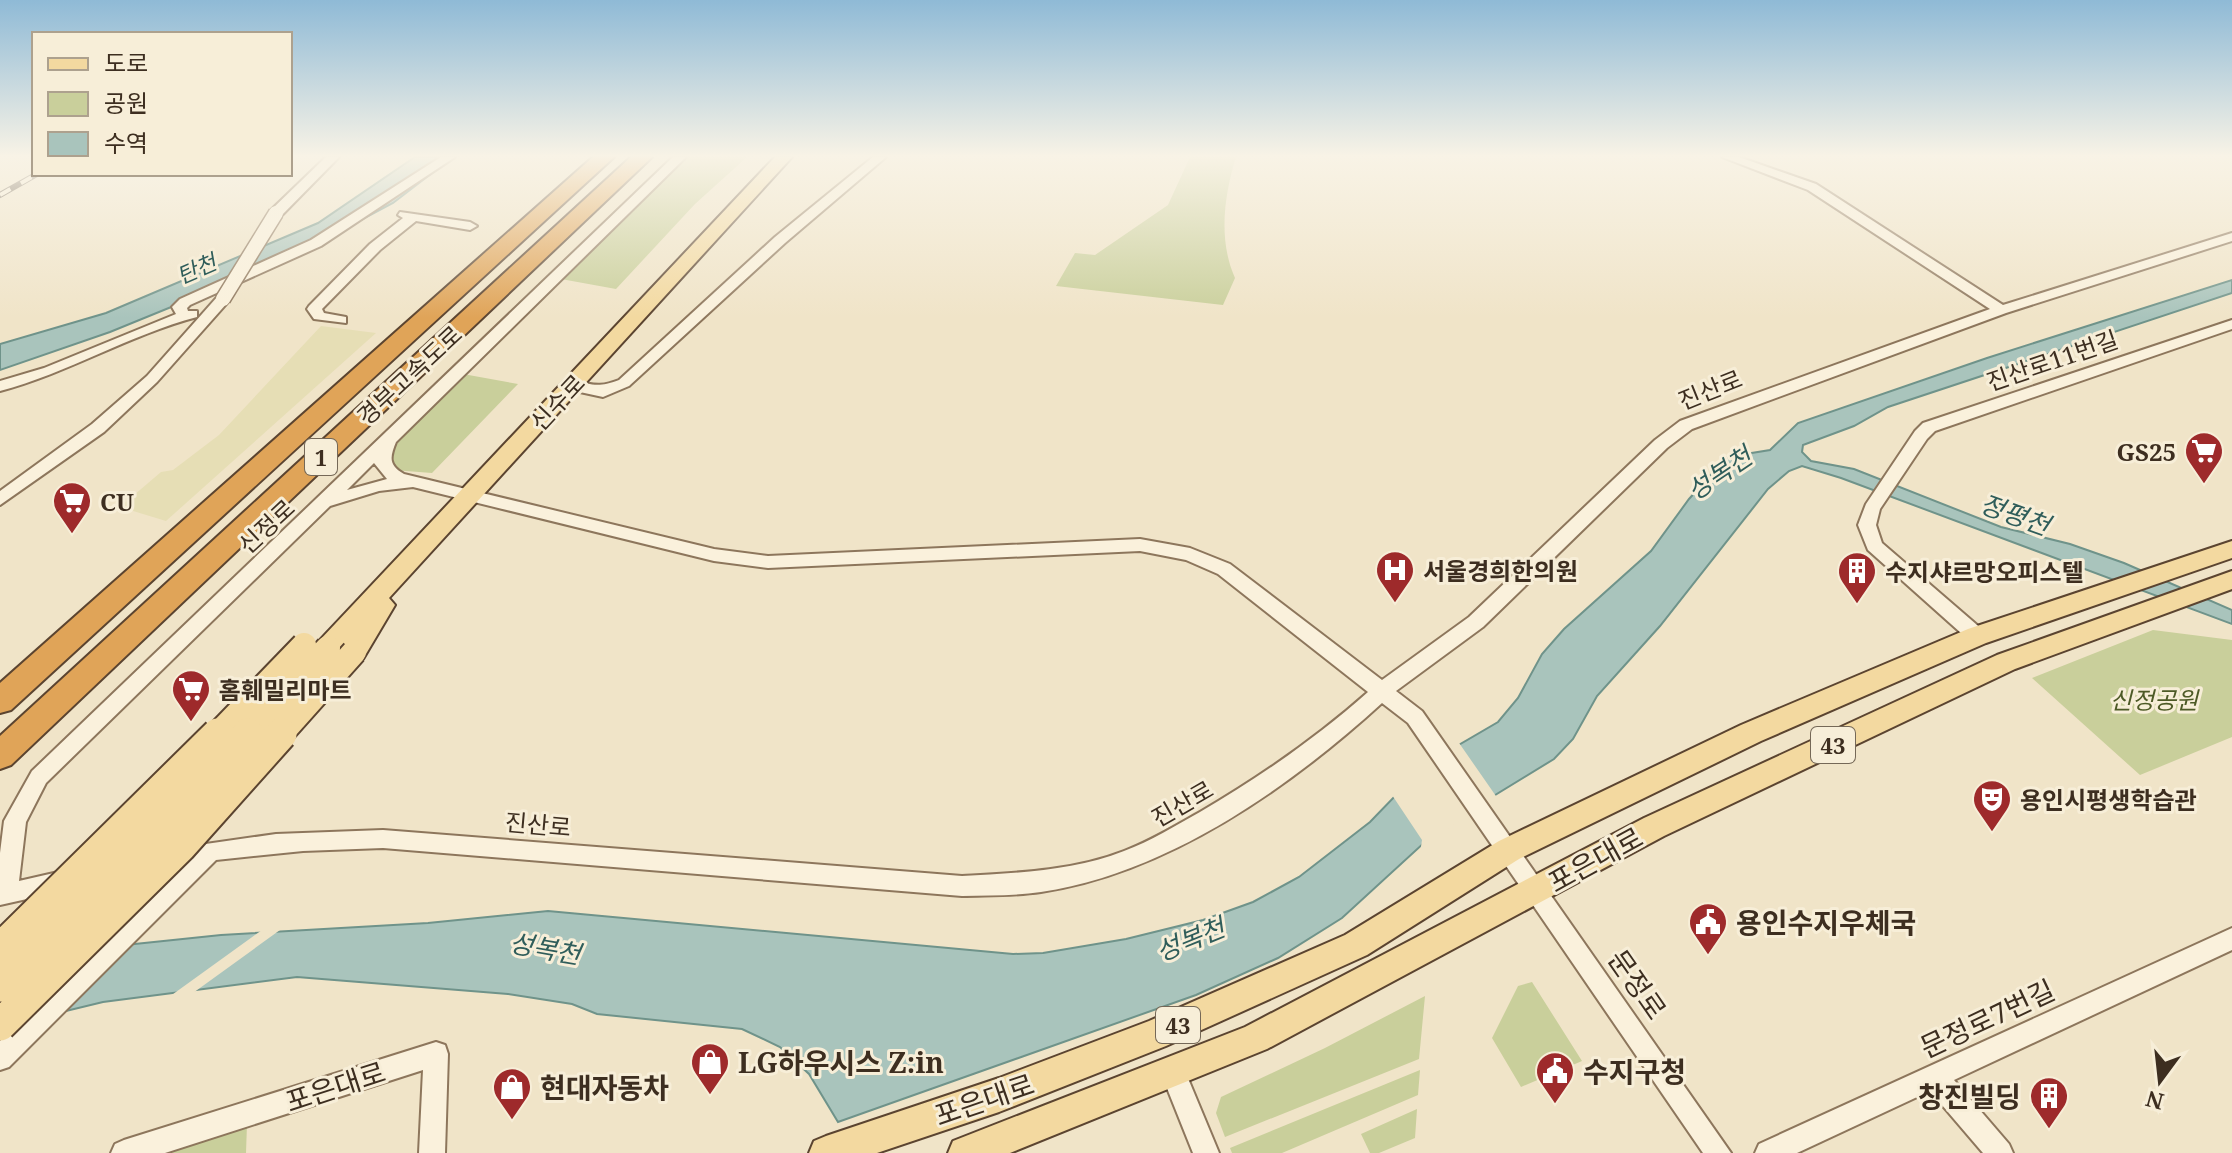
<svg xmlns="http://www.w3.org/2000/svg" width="2232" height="1153" viewBox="0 0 2232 1153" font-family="'Noto Serif','Noto Sans KR',serif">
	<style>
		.farmland { fill: #e6deb5 }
		.green { fill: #c9cf9b }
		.water { fill: #a9c4bc; stroke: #6f938a; stroke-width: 2 }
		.pier { fill: #f0e4c8 }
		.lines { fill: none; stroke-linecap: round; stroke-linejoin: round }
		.minor-casing { stroke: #8d765c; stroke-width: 4 }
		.major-casing { stroke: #5b4430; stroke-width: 4 }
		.highway-casing { stroke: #5b4430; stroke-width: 4 }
		.minor { fill: #faf1dc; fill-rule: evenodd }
		.major { fill: #f3d9a0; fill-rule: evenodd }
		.highway { fill: #e0a458; fill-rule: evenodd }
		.rail-casing { stroke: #3d2e20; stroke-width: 6 }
		.rail { stroke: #f7eed8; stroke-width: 4; stroke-dasharray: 12; stroke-linecap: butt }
		.minor-bridge-casing { stroke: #8d765c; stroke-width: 17; stroke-linecap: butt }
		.major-bridge-far1-casing { stroke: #5b4430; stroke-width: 28; stroke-linecap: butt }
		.major-bridge-casing { stroke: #5b4430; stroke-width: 35; stroke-linecap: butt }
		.minor-bridge { stroke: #faf1dc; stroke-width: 14 }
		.major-bridge-far1 { stroke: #f3d9a0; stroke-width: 24 }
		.major-bridge { stroke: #f3d9a0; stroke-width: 31 }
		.labels { text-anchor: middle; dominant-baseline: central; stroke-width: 6; stroke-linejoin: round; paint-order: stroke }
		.far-water-label { font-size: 22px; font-style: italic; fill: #2f5d5a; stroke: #f7eed8 }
		.shield { fill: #f7eed8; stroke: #756857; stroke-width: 2 }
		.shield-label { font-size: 22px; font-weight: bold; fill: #3d2e20 }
		.street-label { font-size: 24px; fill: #3d2e20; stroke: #f7eed8 }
		.poi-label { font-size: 24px; font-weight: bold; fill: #3d2e20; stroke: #f7eed8; text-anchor: start }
		.park-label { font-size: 24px; font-style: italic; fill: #4d5a26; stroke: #f7eed8 }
		.water-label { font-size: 26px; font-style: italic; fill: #2f5d5a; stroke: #f7eed8 }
		.near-street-label { font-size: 28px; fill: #3d2e20; stroke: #f7eed8 }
		.near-poi-label { font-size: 28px; font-weight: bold; fill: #3d2e20; stroke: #f7eed8; text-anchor: start }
	</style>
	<rect width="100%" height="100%" fill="#f0e4c8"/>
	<path class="farmland" d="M321 326 376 333 166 521 120 507 161 472 173 470 219 435Z"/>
	<path class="green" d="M687 157H747L695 204 616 289 561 279Z
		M1190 157H1236C1224 196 1218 240 1235 278L1223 305 1056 286 1075 253 1095 255 1168 205Z
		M463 374 518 384 432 473 393 470 386 467 392 444Z
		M2153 630 2232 640V737L2140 775 2032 678Z
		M1532 982 1582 1061 1521 1087 1492 1038 1518 986Z
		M1425 996 1419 1059 1225 1137 1216 1113 1221 1097 1325 1048Z
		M1420 1070 1418 1095 1282 1153H1232L1230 1148Z
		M1417 1109 1415 1138 1379 1153H1370L1361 1134Z
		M247 1124 246 1153H165Z"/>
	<path class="water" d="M415 157H453L393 203 284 261 110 332 0 370V344L106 313 318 223Z
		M2232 280V293L1888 407 1854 426 1803 445 1802 452 1811 461 1854 469 2001 527 2070 544 2124 563 2232 610V624L1841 478 1802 466 1789 471 1768 489 1660 626 1597 696 1573 739 1554 759 1438 830 1342 918 1278 958 1196 995 838 1122 809 1074 780 1047 742 1029 597 1014 572 1004 508 994 297 977 103 1002 0 1027V962L58 952 221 935 428 923 548 911 1013 954 1043 953 1126 939 1203 920 1253 902 1299 877 1370 822 1426 764 1498 722 1518 698 1542 654 1564 629 1651 551 1689 499 1727 457 1770 450 1798 423 1987 358Z"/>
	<path class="pier" d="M1457 740 1498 799 1440 833 1420 853 1422 840 1392 795 1424 761Z
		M262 930H280L193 993 169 997Z"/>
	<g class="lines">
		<g class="minor-casing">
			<path id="minor" d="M326 157H339L281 216H271V210Z
				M441 157H455L321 246 190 305 187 308 188 311H197V317C129 335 68 373 0 391V381L44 368 176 314 172 307 180 299 311 240Z
				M673 157H686L396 442C390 457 388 465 404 474L714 549 768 556 1140 539 1190 548 1230 564 1382 680 1469 617 1655 440 1680 421 1990 309 1808 190 1722 157H1739L1816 184 2003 305 2232 233V241L2006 313 1692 429 1667 448 1483 627 1396 691 1422 711 1731 1153H1703L1408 723 1382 703C1290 787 1168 873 1041 892 1015 896 988 895 962 896L383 848 303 851 216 860 9 1067 0 1070V1041L180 867 171 869 163 866 160 859 163 852 171 849 276 834 383 830 962 876C1016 873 1073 871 1124 851 1151 841 1175 826 1200 812 1260 777 1316 738 1368 692L1218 574 1186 560 1140 551 768 568 714 561 413 487 379 491 330 506 46 783 26 822 19 881 67 870 75 873 78 880 75 887 67 890 0 905V853L4 821 32 771ZM374 463 387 479 347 490Z
				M873 157H886L785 243 629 386 603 397 566 389 563 386 566 383C589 379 591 391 619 380L775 237Z
				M400 212 470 222 477 226 470 230 416 221 380 250 322 309 324 313 346 317V323L314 319 307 309 309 306 370 244 403 218 398 215Z
				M223 295 230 299 228 302 157 382 104 432 0 505V491L92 424 147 376 218 296Z
				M2232 320V329L1935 431 1927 439 1880 509 1876 525 1882 543 1984 631 1986 636 1984 641H1970L1868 550 1858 525 1866 504 1915 431 1923 423Z
				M2232 928V950L1954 1080 2009 1144 2013 1153H1983L1930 1091 1797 1153H1755L1759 1144Z
				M436 1042 445 1045 448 1054 445 1153H419L423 1070 165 1153H111L115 1144 124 1140Z
				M1173 1061 1182 1064 1219 1153H1193L1161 1073 1164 1064Z"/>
		</g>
		<g class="major-casing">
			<path id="major" d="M775 157H792L389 598 395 605 363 659 354 662 345 659 341 652 344 648C336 656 330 659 319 655L315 648 319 641Z
				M2232 541V558L1986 643 1761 741 1519 859 1367 955 1166 1046 999 1112 877 1153H809L814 1141 826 1136 999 1078 1149 1021 1345 935 1499 841 1741 725 1968 629Z
				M2232 571V589L2015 669 1664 836 1267 1049 1010 1153H948L953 1141 1245 1027 1644 818 1997 655Z"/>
		</g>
		<g class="highway-casing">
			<path id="highway" d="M593 157H614L11 710 0 713V683Z
				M631 157H652L11 765 0 769V736Z"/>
		</g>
		<use href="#minor" class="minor"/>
		<use href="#major" class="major"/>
		<use href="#highway" class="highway"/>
		<g class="rail-casing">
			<path id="rail" d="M0 195 37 174"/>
		</g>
		<use href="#rail" class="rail"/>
		<g class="minor-bridge-casing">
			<path id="minor-bridge" d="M223 299 276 213"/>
		</g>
		<g class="major-bridge-far1-casing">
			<path id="major-bridge-far1" d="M216 736 304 645
				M246 736 328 648
				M279 736 354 652"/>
		</g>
		<g class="major-bridge-casing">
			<path id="major-bridge" d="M0 949 218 734
				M0 986 132 859 248 734
				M0 1025 181 846 281 734"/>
		</g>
		<use href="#minor-bridge" class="minor-bridge"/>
		<use href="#major-bridge-far1" class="major-bridge-far1"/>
		<use href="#major-bridge" class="major-bridge"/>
	</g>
	<linearGradient id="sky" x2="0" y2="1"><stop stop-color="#8fbad6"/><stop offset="0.49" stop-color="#f8f3e6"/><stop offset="1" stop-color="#f8f3e6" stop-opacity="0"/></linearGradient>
	<rect width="2232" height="318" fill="url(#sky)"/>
	<defs>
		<g id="supermarket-pin" transform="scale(2)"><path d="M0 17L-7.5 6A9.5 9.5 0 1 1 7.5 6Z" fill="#9e2a2b" stroke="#f7eed8"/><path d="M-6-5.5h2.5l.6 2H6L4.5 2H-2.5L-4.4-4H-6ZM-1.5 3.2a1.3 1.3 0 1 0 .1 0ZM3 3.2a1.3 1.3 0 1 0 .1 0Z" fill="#fff"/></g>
		<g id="hospital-pin" transform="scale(2)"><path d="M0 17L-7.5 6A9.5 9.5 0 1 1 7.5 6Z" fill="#9e2a2b" stroke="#f7eed8"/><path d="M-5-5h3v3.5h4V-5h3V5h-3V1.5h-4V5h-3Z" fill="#fff"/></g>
		<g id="building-pin" transform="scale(2)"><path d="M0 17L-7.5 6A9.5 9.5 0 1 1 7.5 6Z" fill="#9e2a2b" stroke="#f7eed8"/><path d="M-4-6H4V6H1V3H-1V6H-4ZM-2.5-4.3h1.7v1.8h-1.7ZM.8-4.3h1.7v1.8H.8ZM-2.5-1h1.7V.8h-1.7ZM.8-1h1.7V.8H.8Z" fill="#fff"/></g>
		<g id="theatre-pin" transform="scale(2)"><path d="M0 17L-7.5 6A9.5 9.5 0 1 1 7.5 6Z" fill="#9e2a2b" stroke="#f7eed8"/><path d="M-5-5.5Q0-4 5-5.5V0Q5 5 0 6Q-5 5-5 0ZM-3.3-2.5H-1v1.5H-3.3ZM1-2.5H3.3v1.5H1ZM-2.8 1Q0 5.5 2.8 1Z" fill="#fff"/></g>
		<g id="civic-pin" transform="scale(2)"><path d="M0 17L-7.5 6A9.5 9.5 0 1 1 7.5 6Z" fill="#9e2a2b" stroke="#f7eed8"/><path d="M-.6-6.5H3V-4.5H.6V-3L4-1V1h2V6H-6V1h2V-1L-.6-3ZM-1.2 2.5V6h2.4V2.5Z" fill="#fff"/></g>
		<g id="shop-pin" transform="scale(2)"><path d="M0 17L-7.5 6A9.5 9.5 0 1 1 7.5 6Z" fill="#9e2a2b" stroke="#f7eed8"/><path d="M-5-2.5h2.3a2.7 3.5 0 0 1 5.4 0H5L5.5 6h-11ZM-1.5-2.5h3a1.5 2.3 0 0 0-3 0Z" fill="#fff"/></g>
	</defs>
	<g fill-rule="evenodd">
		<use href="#supermarket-pin" x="2204" y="451"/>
		<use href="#supermarket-pin" x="72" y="501"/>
		<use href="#hospital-pin" x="1395" y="570"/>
		<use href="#building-pin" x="1857" y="571"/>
		<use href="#supermarket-pin" x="191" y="689"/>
		<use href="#theatre-pin" x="1992" y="799"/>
		<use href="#civic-pin" x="1708" y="922"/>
		<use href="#shop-pin" x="710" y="1062"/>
		<use href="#civic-pin" x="1555" y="1071"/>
		<use href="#shop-pin" x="512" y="1087"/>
		<use href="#building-pin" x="2049" y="1096"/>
	</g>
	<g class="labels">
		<g class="far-water-label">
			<text transform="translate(196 268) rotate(-24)">탄천</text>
		</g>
		<g class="shield">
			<rect x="305" y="439" width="32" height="36" rx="6"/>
			<rect x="1811" y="727" width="44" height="36" rx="6"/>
			<rect x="1156" y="1007" width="44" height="36" rx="6"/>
		</g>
		<g class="shield-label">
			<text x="321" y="457">1</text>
			<text x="1833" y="745">43</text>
			<text x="1178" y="1025">43</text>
		</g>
		<g class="street-label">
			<text transform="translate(2052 360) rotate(-19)">진산로11번길</text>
			<text transform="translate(409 375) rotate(-43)">경부고속도로</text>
			<text transform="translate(1710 389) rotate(-22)">진산로</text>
			<text transform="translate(557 402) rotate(-47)">신수로</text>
			<text transform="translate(266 526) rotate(-43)">신정로</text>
			<text transform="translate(1182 803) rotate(-30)">진산로</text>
			<text transform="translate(538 824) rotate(5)">진산로</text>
		</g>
		<g class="poi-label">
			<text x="2176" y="451" text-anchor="end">GS25</text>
			<text x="100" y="501">CU</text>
			<text x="1423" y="570">서울경희한의원</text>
			<text x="1885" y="571">수지샤르망오피스텔</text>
			<text x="219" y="689">홈훼밀리마트</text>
			<text x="2020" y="799">용인시평생학습관</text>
		</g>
		<g class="park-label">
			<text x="2154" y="699">신정공원</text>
		</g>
		<g class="water-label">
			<text transform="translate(1719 473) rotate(-34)">성복천</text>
			<text transform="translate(2015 514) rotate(20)">정평천</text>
			<text transform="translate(1190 939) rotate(-22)">성복천</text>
			<text transform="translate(545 948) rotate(10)">성복천</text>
		</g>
		<g class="near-street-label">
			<text transform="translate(1595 859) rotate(-29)">포은대로</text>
			<text transform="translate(1638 984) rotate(55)">문정로</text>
			<text transform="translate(1987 1018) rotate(-25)">문정로7번길</text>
			<text transform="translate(335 1086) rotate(-18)">포은대로</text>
			<text transform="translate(984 1099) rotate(-19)">포은대로</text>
		</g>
		<g class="near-poi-label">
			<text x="1736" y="922">용인수지우체국</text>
			<text x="738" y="1062">LG하우시스 Z:in</text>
			<text x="1583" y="1071">수지구청</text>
			<text x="540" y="1087">현대자동차</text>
			<text x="2021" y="1096" text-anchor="end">창진빌딩</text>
		</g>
	</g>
	<rect x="32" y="32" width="260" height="144" fill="#f7eed8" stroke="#ada18e" stroke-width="2"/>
	<rect x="48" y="58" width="40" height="12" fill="#f3d9a0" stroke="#ada18e" stroke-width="2"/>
	<text x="104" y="72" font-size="24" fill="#3d2e20">도로</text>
	<rect x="48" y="92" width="40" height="24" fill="#c9cf9b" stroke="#ada18e" stroke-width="2"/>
	<text x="104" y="112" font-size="24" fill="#3d2e20">공원</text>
	<rect x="48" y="132" width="40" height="24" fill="#a9c4bc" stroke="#ada18e" stroke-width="2"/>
	<text x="104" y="152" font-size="24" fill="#3d2e20">수역</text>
	<g transform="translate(2160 1081) rotate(195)" stroke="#f7eed8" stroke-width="6" paint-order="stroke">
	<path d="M0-6L14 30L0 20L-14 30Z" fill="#3d2e20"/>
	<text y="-12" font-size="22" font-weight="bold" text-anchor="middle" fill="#3d2e20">N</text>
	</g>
</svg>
